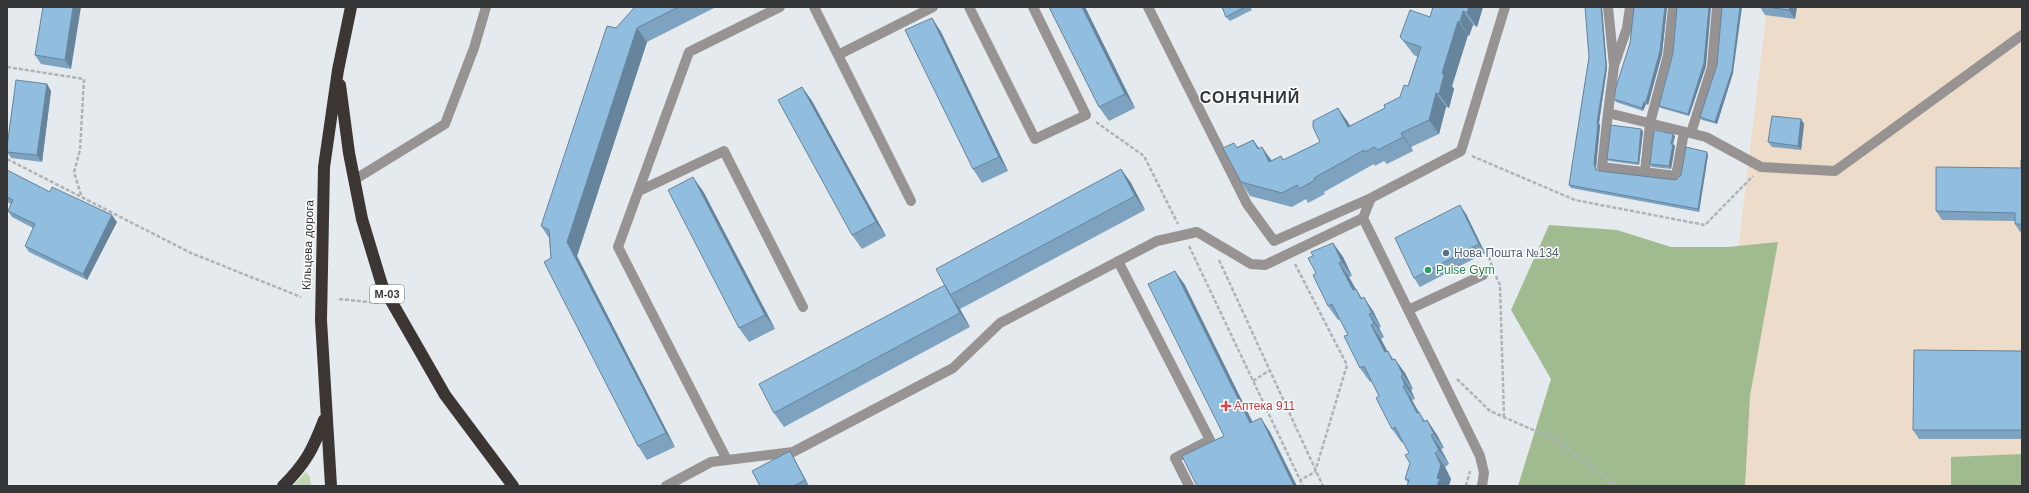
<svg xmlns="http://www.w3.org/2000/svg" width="2029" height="493" viewBox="0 0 2029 493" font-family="Helvetica,sans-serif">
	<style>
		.commercial { fill: #eedccb }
		.green { fill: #c0d8b1 }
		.forest { fill: #a0bb8f }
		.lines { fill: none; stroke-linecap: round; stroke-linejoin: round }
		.path { stroke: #afb3b6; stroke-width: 2.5; stroke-dasharray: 4 2; stroke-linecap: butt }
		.minor { stroke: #969392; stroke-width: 10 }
		.highway { stroke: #3b3634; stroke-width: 12 }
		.wall { fill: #7da3c0 }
		.shaded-wall { fill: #66849c }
		.building { fill: #91bddf; stroke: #66849c }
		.service-dot { fill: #5c6f8a; stroke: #fff; stroke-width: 1.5 }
		.leisure-dot { fill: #2e9e5b; stroke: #fff; stroke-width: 1.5 }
		.health-dot { fill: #e0444e; stroke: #fff; stroke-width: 1.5 }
		.labels { text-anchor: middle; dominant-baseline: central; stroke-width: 3; stroke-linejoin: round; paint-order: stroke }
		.shield { fill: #fff; stroke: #717273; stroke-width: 1 }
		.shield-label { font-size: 11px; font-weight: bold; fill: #343637 }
		.street-label { font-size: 12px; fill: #343637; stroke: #fff }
		.service-label { font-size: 12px; fill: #4e5e75; stroke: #fff; text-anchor: start }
		.leisure-label { font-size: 12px; fill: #27864d; stroke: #fff; text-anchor: start }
		.health-label { font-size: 12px; fill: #be3a42; stroke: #fff; text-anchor: start }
		.district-label { font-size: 16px; font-weight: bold; letter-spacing: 1px; fill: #343637; stroke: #fff }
	</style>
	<rect width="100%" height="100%" fill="#e5eaee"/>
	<path class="commercial" d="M1767 7H2022V486H1726L1734 284Z"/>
	<path class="green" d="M306 472 310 477 311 486H293Z"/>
	<path class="forest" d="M1549 225 1617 230 1671 247H1728L1778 242 1750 396 1745 486H1518L1551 379 1511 310Z
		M2022 454V486H1951V457Z"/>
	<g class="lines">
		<path class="path" d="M7 67 84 79 80 150 74 172 81 195
			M1096 122 1144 156 1178 224
			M1472 156 1575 200 1705 225 1753 176
			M7 159 191 253 301 297
			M1189 246 1303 486
			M1487 251 1492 266
			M1219 260 1323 486
			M1295 264 1347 365 1315 472 1300 480
			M1496 276 1500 285 1504 417
			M339 299 378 303
			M1457 379 1490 411 1556 440 1616 486
			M1253 381 1270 370
			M1466 486 1470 471"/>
		<path class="minor" d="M814 7 838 55 933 7
			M969 7 1035 139 1086 115 1033 7
			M1148 7 1247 204 1274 241 1371 198
			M838 55 911 201
			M1615 63 1627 28 1630 7
			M1608 113 1614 66 1608 7
			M1684 132 1676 176 1602 167 1608 113 1706 137 1761 167 1835 171 2022 35
			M1691 133 1712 67 1717 7
			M1645 172 1650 123 1668 55 1673 7
			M354 180 445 124 474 48 486 7
			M639 191 724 151 803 307
			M1363 218 1371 198 1461 151 1505 7
			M1118 261 1210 440 1175 458 1189 486
			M1408 310 1483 275
			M727 460 618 247 689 52 780 7
			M666 486 711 462 793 452 953 368 1000 323 1157 241 1197 232 1251 264 1265 265 1363 218 1480 456 1484 473 1482 486"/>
		<path class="highway" d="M340 85 349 153 362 219 382 285 445 395 513 486
			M283 486C306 463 313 449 324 420
			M331 486 321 320 324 167 338 70 351 7"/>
	</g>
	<path class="wall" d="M43 7 71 69 41 64 35 55Z
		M633 7H716L647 42 577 256 675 447 647 460 638 446 551 258 549 238 541 226 616 28 634 8Z
		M1049 7H1085L1135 108 1109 121 1099 107Z
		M1222 7H1250L1252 10 1230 21 1226 17Z
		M1483 7 1477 27 1473 25 1469 36 1468 35 1452 86 1454 89 1449 108 1446 107 1439 134 1411 147 1413 151 1387 164 1384 161 1375 166 1374 164 1324 192 1325 194 1308 203 1306 199 1292 207 1250 196 1241 182 1237 147 1253 140 1259 148 1271 161 1284 160 1320 142 1338 108 1350 126 1385 108 1400 97 1408 86 1418 57 1414 55 1400 37 1430 17Z
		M1585 7H1602L1607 68 1599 123 1600 126 1596 167 1597 170 1599 171 1676 180 1708 155 1699 212 1571 188 1569 185 1589 57Z
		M1634 7H1667L1662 54 1648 105 1646 104 1643 111 1616 102 1614 99 1630 43Z
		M1760 7H1797L1795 19 1765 15Z
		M932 18 941 32 1008 171 982 183 973 169Z
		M1673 53 1706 66 1689 116 1661 108 1659 106Z
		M1717 65 1733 73 1717 124 1702 120 1700 117Z
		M47 84 51 91 42 162 11 158 7 152V147Z
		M802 87 812 101 886 236 862 249 852 235Z
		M1801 119 1804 124 1801 150 1772 147 1768 142Z
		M1643 131 1639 165 1609 161 1607 159Z
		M1675 136 1673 144 1675 146 1671 169 1652 167 1650 164Z
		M2022 161V233H2021L2015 224V221L1942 220 1936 211 2021 168Z
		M1121 169 1131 183 1145 210 960 309 970 327 784 427 774 413 945 285Z
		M7 170 50 192 117 222 87 280 29 252 25 246 33 228 12 217 8 211 11 204 7 202Z
		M703 191 775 329 749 342 739 328Z
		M1466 214 1485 253 1420 287 1414 278Z
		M1333 243 1343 257 1352 276 1349 277 1356 289 1362 298 1373 311 1381 327 1379 328 1384 337 1381 339 1387 351 1405 373 1413 389 1411 390 1415 399 1412 400 1419 412 1425 421 1427 420 1437 435 1444 448 1441 449 1449 464 1445 467 1451 479 1408 483 1405 479 1410 463 1409 453 1403 442 1402 443 1392 429 1379 396 1371 381 1370 382 1360 368 1348 335 1340 319 1338 320 1328 306 1316 273 1313 256Z
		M2022 351V439H1919L1913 430Z
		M794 458 809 486H760Z"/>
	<path class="shaded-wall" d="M73 7H81L71 69 65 60Z
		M1082 7H1085L1135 108 1125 94Z
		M1469 7H1483L1477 27 1467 13Z
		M1601 7H1602L1607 68 1599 123 1600 126 1596 167 1598 172 1594 164 1597 123Z
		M1665 7H1667L1662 54 1648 105 1646 102Z
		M1709 7H1711L1706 66 1689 116 1688 114Z
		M1740 7H1742L1733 73 1717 124 1715 122Z
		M1790 7H1797L1795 19 1789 10Z
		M1463 11 1473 25 1469 36 1460 22Z
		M932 18 941 32 1008 171 999 157Z
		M1458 21 1468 35 1452 86 1454 89 1449 108 1439 94 1442 73Z
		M637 28 647 42 577 256 675 447 666 433 567 242Z
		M47 84 51 91 42 162 37 155Z
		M802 87 812 101 886 236 876 222Z
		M1436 93 1446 107 1439 134 1429 120Z
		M1644 102 1646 104 1643 111 1642 108Z
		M1338 108 1348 122 1358 141 1348 127Z
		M1801 119 1804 124 1801 150 1798 146Z
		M1641 129 1643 131 1639 165 1638 163Z
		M1401 133 1411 147 1413 151 1403 137Z
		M1673 134 1675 136 1673 144 1675 146 1671 169 1669 166Z
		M1253 140 1263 154 1258 149Z
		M1262 147 1272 161 1269 162Z
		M1707 152 1708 155 1699 212 1698 209Z
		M1121 169 1131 183 1145 210 1135 196Z
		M693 177 703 191 775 329 765 315Z
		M1460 205 1466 214 1485 253 1479 244Z
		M112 215 117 222 87 280 83 274Z
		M1333 243 1343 257 1352 276 1342 262Z
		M1339 263 1349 277 1363 304 1353 290Z
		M1175 271 1185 285 1260 437 1250 423Z
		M950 295 960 309 970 327 960 313Z
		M1364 297 1373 311 1381 327 1372 313Z
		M1369 314 1379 328 1384 337 1374 323Z
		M1371 325 1381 339 1395 366 1385 352Z
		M1395 359 1405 373 1413 389 1403 375Z
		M1401 376 1411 390 1415 399 1405 385Z
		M1403 386 1412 400 1426 427 1417 413Z
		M1261 418 1270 432 1297 486H1294Z
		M1427 420 1437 435 1444 448 1434 434Z
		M1431 435 1441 449 1449 464 1439 450Z
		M790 451 794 458 809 486 805 480Z
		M1435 453 1445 467 1451 479 1449 486H1437V478Z"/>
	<path class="building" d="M43 7H73L65 60 35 55Z
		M633 7H678L637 28 567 242 666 433 638 446 544 262 551 258 549 230 541 226 607 26 616 28 634 8Z
		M1049 7H1082L1125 94 1099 107Z
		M1222 7H1245L1226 17Z
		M1433 7H1469L1467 13 1463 11 1460 22 1458 21 1442 73 1444 75 1439 94 1436 93 1429 120 1401 133 1403 137 1378 150 1374 147 1365 152 1364 150 1314 178 1315 180 1299 189 1297 185 1282 193 1241 182 1223 148 1234 143 1237 148 1253 140 1258 149 1262 147 1269 162 1281 156 1283 160 1320 142 1313 127V121L1338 108 1348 127 1385 108 1384 105 1400 97 1404 85 1408 86 1421 47 1404 41 1400 37 1410 10 1430 17Z
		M1585 7H1601L1606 66 1597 123H1598L1594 164 1596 170 1599 171 1676 180 1681 175 1686 147 1707 152 1698 209 1569 185 1589 57Z
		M1634 7H1665L1660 51 1646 102H1644L1642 108 1614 99 1616 87 1630 43Z
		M1677 7H1709L1704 63 1688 114 1659 106 1673 53Z
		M1722 7H1740L1732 71 1715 122 1700 117 1717 65Z
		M1767 7H1790L1789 10Z
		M932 18 999 157 973 169 905 30Z
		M16 80 47 84 37 155 7 152V147Z
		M802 87 876 222 852 235 778 100Z
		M1772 116 1801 119 1798 146 1768 142Z
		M1611 125 1641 129 1638 163 1607 159Z
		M1654 130 1673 134 1671 144H1673L1669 166 1650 164Z
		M2021 160 2022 161V224H2015V213L1936 211V167L2021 168Z
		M1121 169 1135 196 950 295 936 269Z
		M7 170 50 192 52 187 112 215 83 274 25 246 35 224 8 211 13 200 7 197Z
		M693 177 765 315 739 328 668 190Z
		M1460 205 1479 244 1414 278 1395 238Z
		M1333 243 1342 262 1339 263 1353 290 1356 289 1361 299 1364 297 1372 313 1369 314 1374 323 1371 325 1385 352 1388 351 1392 360 1395 359 1403 375 1401 376 1405 385 1403 386 1417 413 1419 412 1424 422 1427 420 1434 434 1431 435 1439 450 1435 453 1441 465 1437 478 1440 479 1437 486H1407L1409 480 1405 479 1410 463 1405 455 1409 453 1395 427 1392 429 1376 398 1379 396 1364 366 1360 368 1344 336 1348 335 1332 304 1328 306 1313 275 1316 273 1308 258 1313 256 1311 252Z
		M1175 271 1250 423 1261 418 1294 486H1197L1182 456 1224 436 1148 284Z
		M945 285 960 313 774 413 759 384Z
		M1914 350 2022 351V430H1913Z
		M790 451 805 480 794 486H760L752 471Z"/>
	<circle class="service-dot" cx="1446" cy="253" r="4"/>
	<circle class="leisure-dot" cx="1428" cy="270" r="4"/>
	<path class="health-dot" d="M1224 400h4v4h4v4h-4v4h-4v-4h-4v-4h4z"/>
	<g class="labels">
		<rect class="shield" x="370" y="285" width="34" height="18" rx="3"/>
		<g class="shield-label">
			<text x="387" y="294">М-03</text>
		</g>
		<g class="street-label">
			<text transform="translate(308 245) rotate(-88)">Кільцева дорога</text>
		</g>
		<g class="service-label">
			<text x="1454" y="253">Нова Пошта №134</text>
		</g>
		<g class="leisure-label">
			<text x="1436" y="270">Pulse Gym</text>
		</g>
		<g class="health-label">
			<text x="1234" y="406">Аптека 911</text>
		</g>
		<g class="district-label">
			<text x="1250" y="97">СОНЯЧНИЙ</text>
		</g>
	</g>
	<rect width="2029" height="493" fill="none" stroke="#343637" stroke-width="16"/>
</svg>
